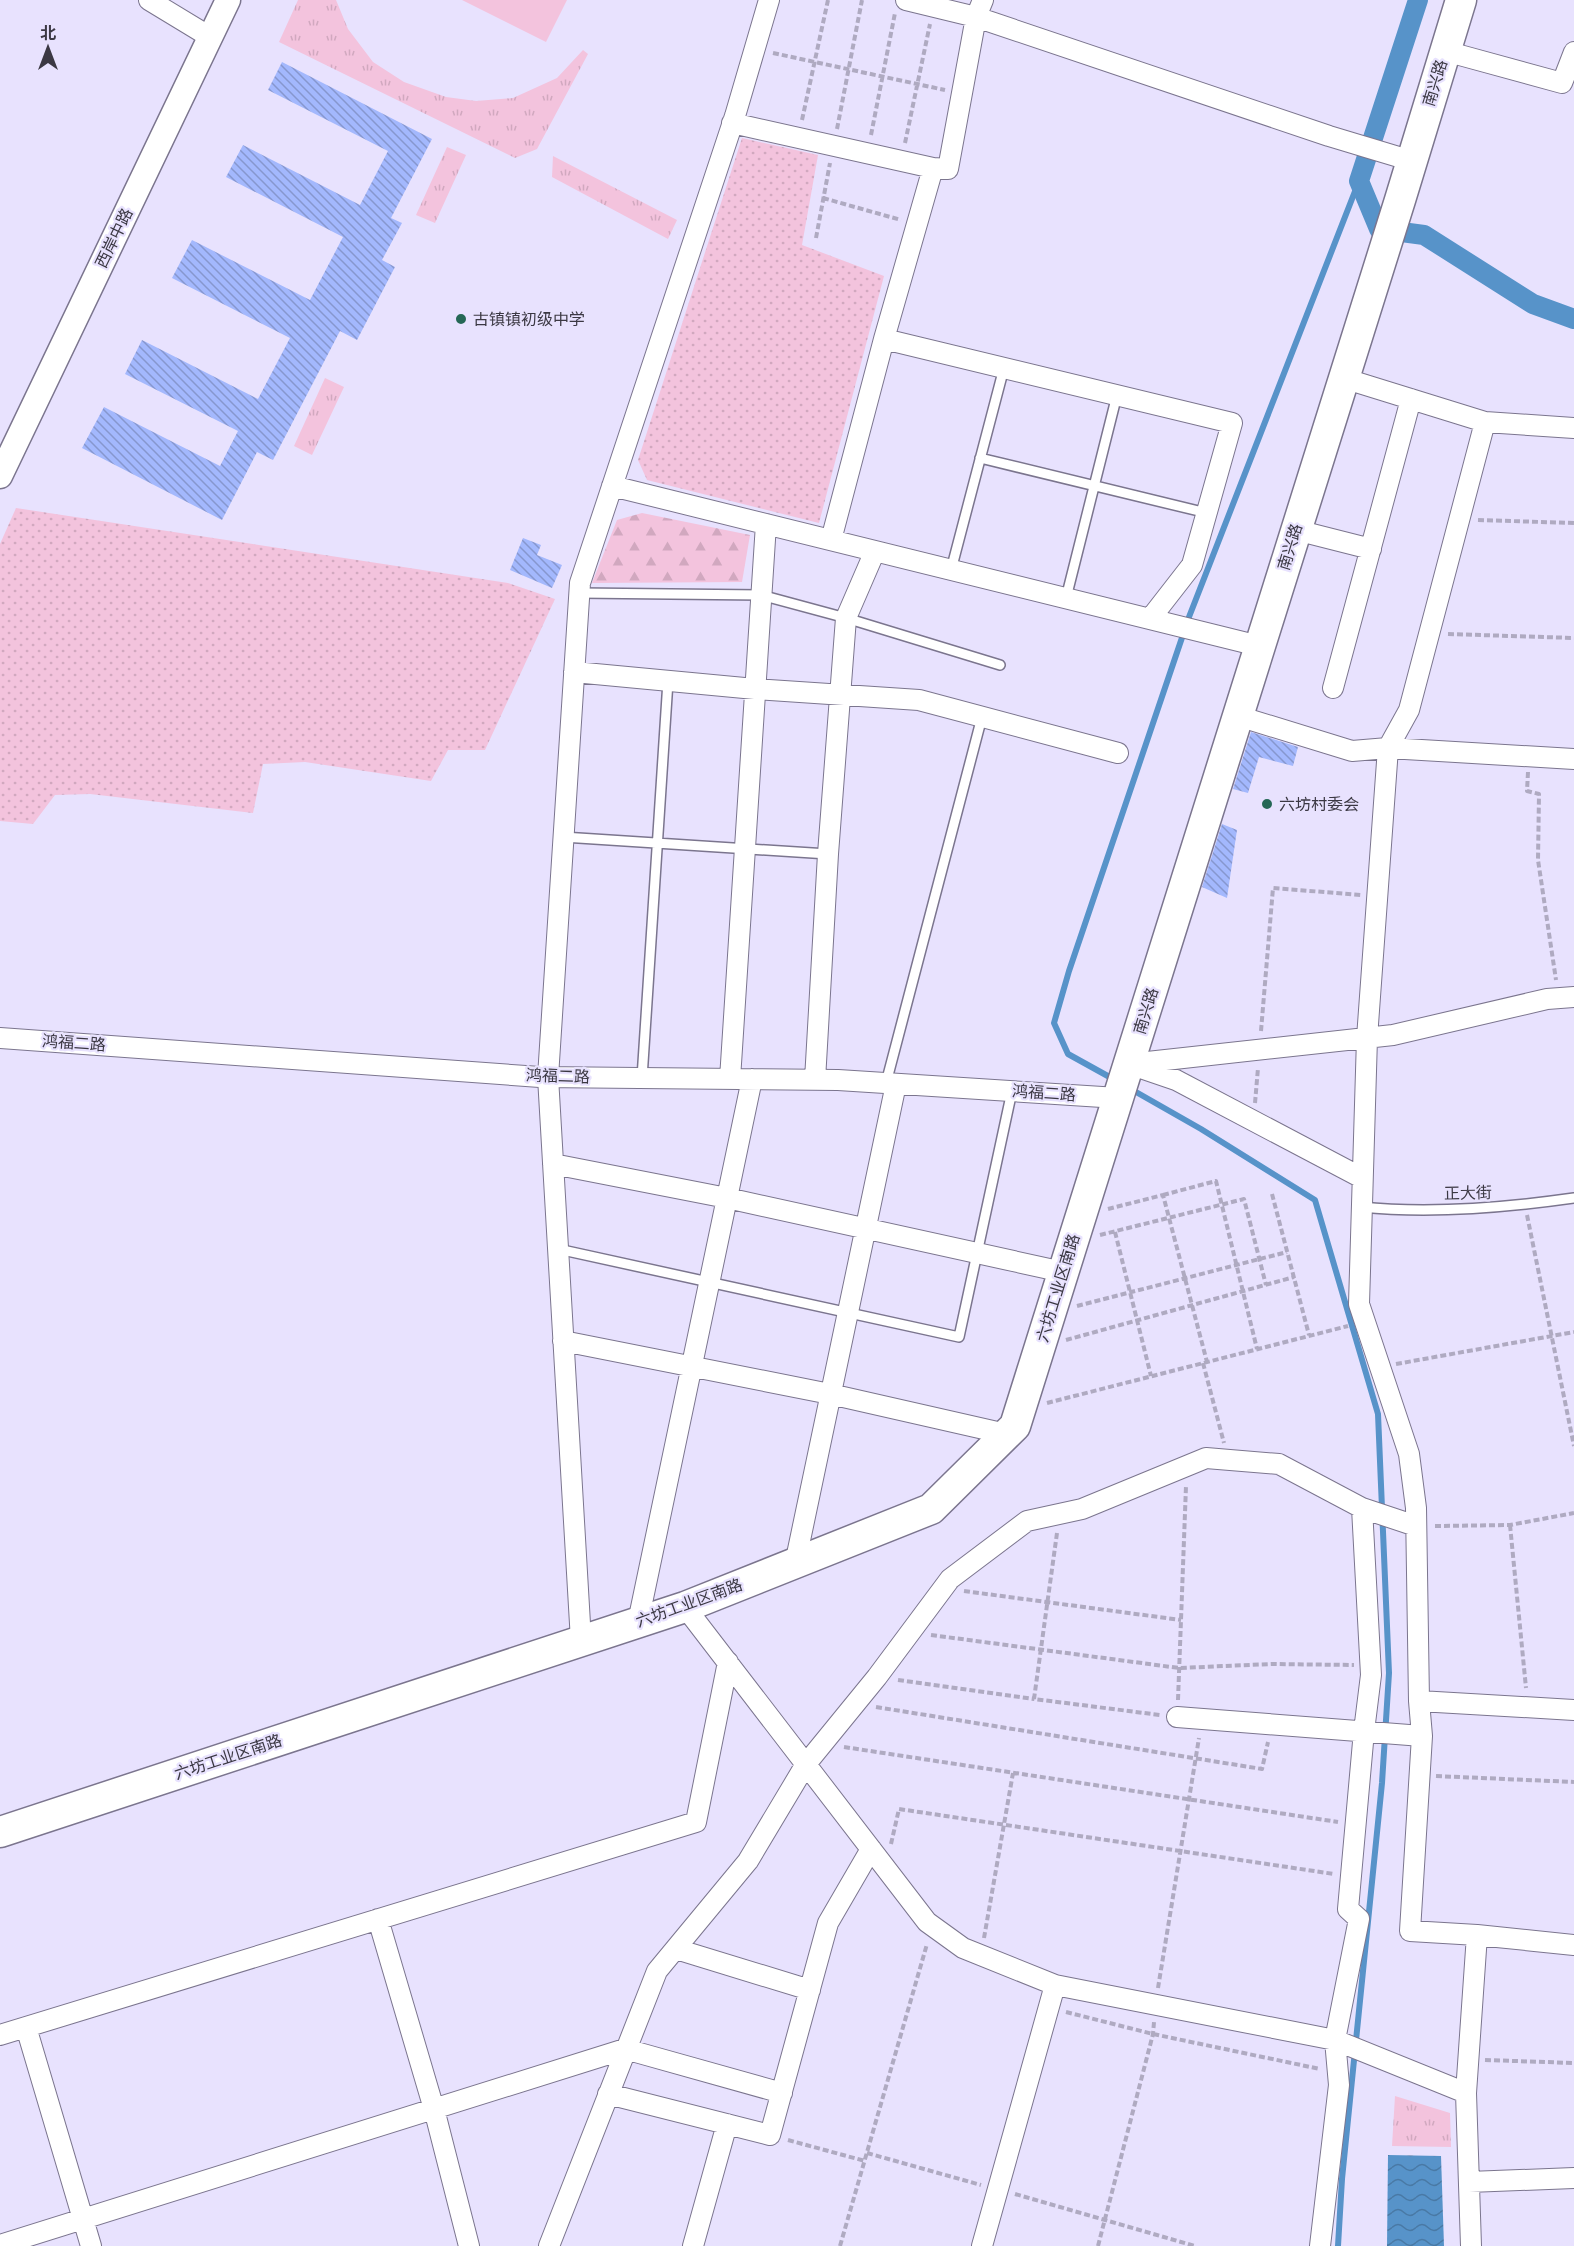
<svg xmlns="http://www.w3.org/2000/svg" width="1574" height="2246" viewBox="0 0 1574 2246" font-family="Roboto,'Noto Sans SC',sans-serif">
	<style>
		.grass { fill: url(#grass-dots) }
		.forest { fill: url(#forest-firs) }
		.park { fill: url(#park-tufts) }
		.pitch { fill: #f3c3dd }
		.water { fill: url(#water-waves) }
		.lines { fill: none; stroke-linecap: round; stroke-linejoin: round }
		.stream { stroke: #5793c9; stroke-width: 6 }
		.canal { stroke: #5793c9; stroke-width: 20 }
		.building { fill: url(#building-back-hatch) }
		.service-casing { stroke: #7b758e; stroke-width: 12 }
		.minor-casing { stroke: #7b758e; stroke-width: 22 }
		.tertiary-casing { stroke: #7b758e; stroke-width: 27 }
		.primary-casing { stroke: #7b758e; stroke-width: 33 }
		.path { stroke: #afaac1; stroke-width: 4; stroke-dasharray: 6 3; stroke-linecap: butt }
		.service { stroke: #fff; stroke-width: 9 }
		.minor { stroke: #fff; stroke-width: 20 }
		.tertiary { stroke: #fff; stroke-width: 24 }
		.primary { stroke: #fff; stroke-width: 30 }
		.poi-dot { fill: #256756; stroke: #e8e2fe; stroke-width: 2 }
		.labels { text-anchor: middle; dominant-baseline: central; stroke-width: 4.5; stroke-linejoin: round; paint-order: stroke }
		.street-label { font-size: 16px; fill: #3b3843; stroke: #e8e2fe }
		.poi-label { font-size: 16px; fill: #3b3843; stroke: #e8e2fe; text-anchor: start }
	</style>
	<defs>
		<pattern id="grass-dots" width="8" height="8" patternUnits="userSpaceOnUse" patternTransform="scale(1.5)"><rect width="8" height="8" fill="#f3c3dd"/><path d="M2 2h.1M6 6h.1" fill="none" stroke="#d1a8bf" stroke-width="1.8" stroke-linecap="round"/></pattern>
		<pattern id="forest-firs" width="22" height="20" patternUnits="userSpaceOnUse" patternTransform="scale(1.5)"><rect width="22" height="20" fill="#f3c3dd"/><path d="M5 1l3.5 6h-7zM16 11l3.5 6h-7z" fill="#d1a8bf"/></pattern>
		<pattern id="park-tufts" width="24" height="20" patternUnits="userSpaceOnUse" patternTransform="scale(1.5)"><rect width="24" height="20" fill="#f3c3dd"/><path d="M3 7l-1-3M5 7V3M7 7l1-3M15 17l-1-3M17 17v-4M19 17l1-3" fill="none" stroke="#d1a8bf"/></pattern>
		<pattern id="water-waves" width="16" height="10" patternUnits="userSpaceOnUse" patternTransform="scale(1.5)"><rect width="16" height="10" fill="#5793c9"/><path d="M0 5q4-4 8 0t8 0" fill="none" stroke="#4979a5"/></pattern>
		<pattern id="building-back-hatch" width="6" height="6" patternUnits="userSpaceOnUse" patternTransform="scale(1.5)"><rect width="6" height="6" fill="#a3b8fd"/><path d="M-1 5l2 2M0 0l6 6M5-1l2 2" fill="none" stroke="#8697ce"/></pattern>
	</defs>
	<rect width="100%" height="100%" fill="#e8e2fe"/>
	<path class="grass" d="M742 138 818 155 802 245 884 276 819 523 647 480 638 460Z
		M16 508 508 583 555 599 485 750H448L431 781 305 762 263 764 253 813 90 794 55 795 33 824 0 821V544Z"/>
	<path class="forest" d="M642 513 750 535 742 582 592 583 617 520Z"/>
	<path class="park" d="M298 0H336L348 29 373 62 404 82 446 97 476 101 513 98 557 78 583 50 588 54 537 149 515 158 279 42Z
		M447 147 466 155 435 223 416 215Z
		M553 156 677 220 668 239 552 177Z
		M325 378 344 387 312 455 294 446Z
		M1395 2096 1450 2113 1451 2147 1392 2146Z"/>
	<path class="pitch" d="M462 0H567L546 42Z"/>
	<path class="water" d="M1388 2155 1441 2156 1444 2246H1387Z"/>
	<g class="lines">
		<path class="stream" d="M1115 1080 1068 1054 1054 1023 1069 971 1189 617 1359 181
			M1129 1088 1201 1129 1315 1200 1378 1414 1389 1673 1382 1783 1342 2179 1338 2246"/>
		<path class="canal" d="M1418 0 1359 181 1379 229 1424 235 1533 304 1574 319"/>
	</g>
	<path class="building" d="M282 62 432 139 391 218 402 223 382 260 395 267 357 340 340 331 273 460 257 452 222 520 82 448 104 407 220 466 238 431 125 374 142 340 258 399 290 338 172 278 192 240 310 300 343 237 226 177 243 145 360 205 388 151 268 90Z
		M523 538 541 545 537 555 562 565 552 588 510 570Z
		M1251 732 1298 747 1293 766 1259 757 1248 793 1233 789Z
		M1222 824 1237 830 1227 898 1202 887Z"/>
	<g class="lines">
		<g class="service-casing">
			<path id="service" d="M980 458 1207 513
				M951 570 1004 368
				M579 593 761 595 846 618 1000 665
				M1066 598 1117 395
				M563 837 828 854
				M642 1078 668 681
				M886 1083 982 717
				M1361 1207C1432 1214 1504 1208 1574 1198
				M558 1249 959 1337 1012 1091"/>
		</g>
		<g class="minor-casing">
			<path id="minor" d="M149 0 210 37
				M906 0 976 17 983 0
				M1445 51 1562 83 1574 52
				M732 123 933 168
				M884 339 933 168 948 169 976 17 1329 136 1412 161
				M1343 378 1485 422 1574 428
				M612 486 1259 646
				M1296 530 1371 549
				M831 540 884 339 1232 423 1192 565 1150 619
				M574 672 755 689 919 700 1118 753
				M1333 688 1411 399
				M1238 716 1352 751 1388 748 1574 759
				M0 1038 540 1077 838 1080 1118 1098
				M1129 1064 1393 1035 1547 999 1574 997
				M1135 1066 1176 1080 1362 1178
				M730 1079 766 524
				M815 1080 828 854 846 618 875 551
				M553 1164 727 1198 1063 1272
				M563 1341 830 1394 1006 1434
				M795 1564 896 1084
				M685 1607 927 1922 963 1948 1055 1985 1335 2040 1466 2093 1471 2246
				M638 1622 752 1079
				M581 1641 548 1077 580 583 735 116 769 0
				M1419 1701 1574 1710
				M1177 1717 1422 1736
				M378 1919 434 2109 469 2246
				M1477 1935 1410 1931 1422 1736 1419 1701 1416 1508 1409 1454 1359 1304 1367 1038 1388 748 1409 710 1485 422
				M676 1949 810 1990
				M26 2027 91 2246
				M0 2035 696 1822 728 1662
				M1466 2093 1477 1935 1574 1945
				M608 2094 770 2135 828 1923 871 1849
				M1469 2182 1574 2178
				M0 2245 625 2049 782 2093
				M549 2246 657 1971 748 1861 806 1764 877 1677 950 1579 1027 1521 1082 1509 1206 1458 1279 1464 1362 1508 1416 1526
				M693 2246 727 2124
				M982 2246 1055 1985
				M1320 2246 1339 2085 1335 2040 1359 1919 1348 1909 1364 1731 1371 1675 1362 1508"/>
		</g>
		<g class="tertiary-casing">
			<path id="tertiary" d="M0 476 228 0"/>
		</g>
		<g class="primary-casing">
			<path id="primary" d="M0 1832 685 1607 931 1509 1015 1426 1400 200 1461 0"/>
		</g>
		<path class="path" d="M773 53 945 90
			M802 120 828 0
			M837 129 862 0
			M871 135 895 13
			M905 143 930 24
			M823 198 901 220
			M816 238 830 163
			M1478 520 1574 523
			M1448 634 1574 638
			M1528 772 1527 791 1539 794 1538 860 1556 980
			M1261 1031 1273 888 1361 895
			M1255 1103 1258 1068
			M1272 1194 1309 1335
			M1163 1195 1216 1181 1257 1349
			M1108 1209 1163 1195 1207 1362
			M1527 1215 1574 1446
			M1115 1232 1151 1376
			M1100 1235 1244 1199 1266 1285
			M1077 1306 1287 1252
			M1066 1340 1294 1277
			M1203 1363 1224 1443
			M1396 1364 1574 1332
			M1047 1403 1348 1326
			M1510 1525 1526 1688
			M1435 1526 1510 1525 1574 1513
			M1057 1533 1034 1699 1160 1715
			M964 1591 1181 1620
			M931 1635 1179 1668 1271 1664 1354 1665
			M898 1680 1034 1699
			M1178 1700 1186 1486
			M876 1707 1262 1769 1268 1742
			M844 1747 1338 1822
			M1436 1776 1574 1782
			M891 1844 899 1809 1334 1874
			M984 1938 1013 1773
			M1158 1988 1199 1738
			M1066 2012 1153 2034 1320 2069
			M1485 2060 1574 2063
			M788 2140 865 2161
			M867 2153 981 2185
			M1015 2194 1195 2246
			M840 2246 927 1944
			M1098 2246 1153 2034 1154 2022"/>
		<use href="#service" class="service"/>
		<use href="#minor" class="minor"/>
		<use href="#tertiary" class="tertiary"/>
		<use href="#primary" class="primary"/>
	</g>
	<g class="poi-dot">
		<circle cx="461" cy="319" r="6"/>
		<circle cx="1267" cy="804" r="6"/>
	</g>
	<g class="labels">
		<g class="street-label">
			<text transform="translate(1435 83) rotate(-73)">南兴路</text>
			<text transform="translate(114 238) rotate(-64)">西岸中路</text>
			<text transform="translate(1290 547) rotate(-73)">南兴路</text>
			<text transform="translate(1146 1011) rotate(-73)">南兴路</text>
			<text transform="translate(74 1043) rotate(4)">鸿福二路</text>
			<text transform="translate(558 1076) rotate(2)">鸿福二路</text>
			<text transform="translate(1044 1093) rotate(4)">鸿福二路</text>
			<text transform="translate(1468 1193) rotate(-1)">正大街</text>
			<text transform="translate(1058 1288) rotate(-73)">六坊工业区南路</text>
			<text transform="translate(689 1603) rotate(-20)">六坊工业区南路</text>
			<text transform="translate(228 1757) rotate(-18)">六坊工业区南路</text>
		</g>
		<g class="poi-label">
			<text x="473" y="319">古镇镇初级中学</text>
			<text x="1279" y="804">六坊村委会</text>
		</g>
	</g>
	<g transform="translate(48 48)" stroke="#e8e2fe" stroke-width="4.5" paint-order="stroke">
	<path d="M0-4.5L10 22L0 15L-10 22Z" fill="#3b3843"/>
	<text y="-9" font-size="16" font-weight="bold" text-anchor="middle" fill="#3b3843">北</text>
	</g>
</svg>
